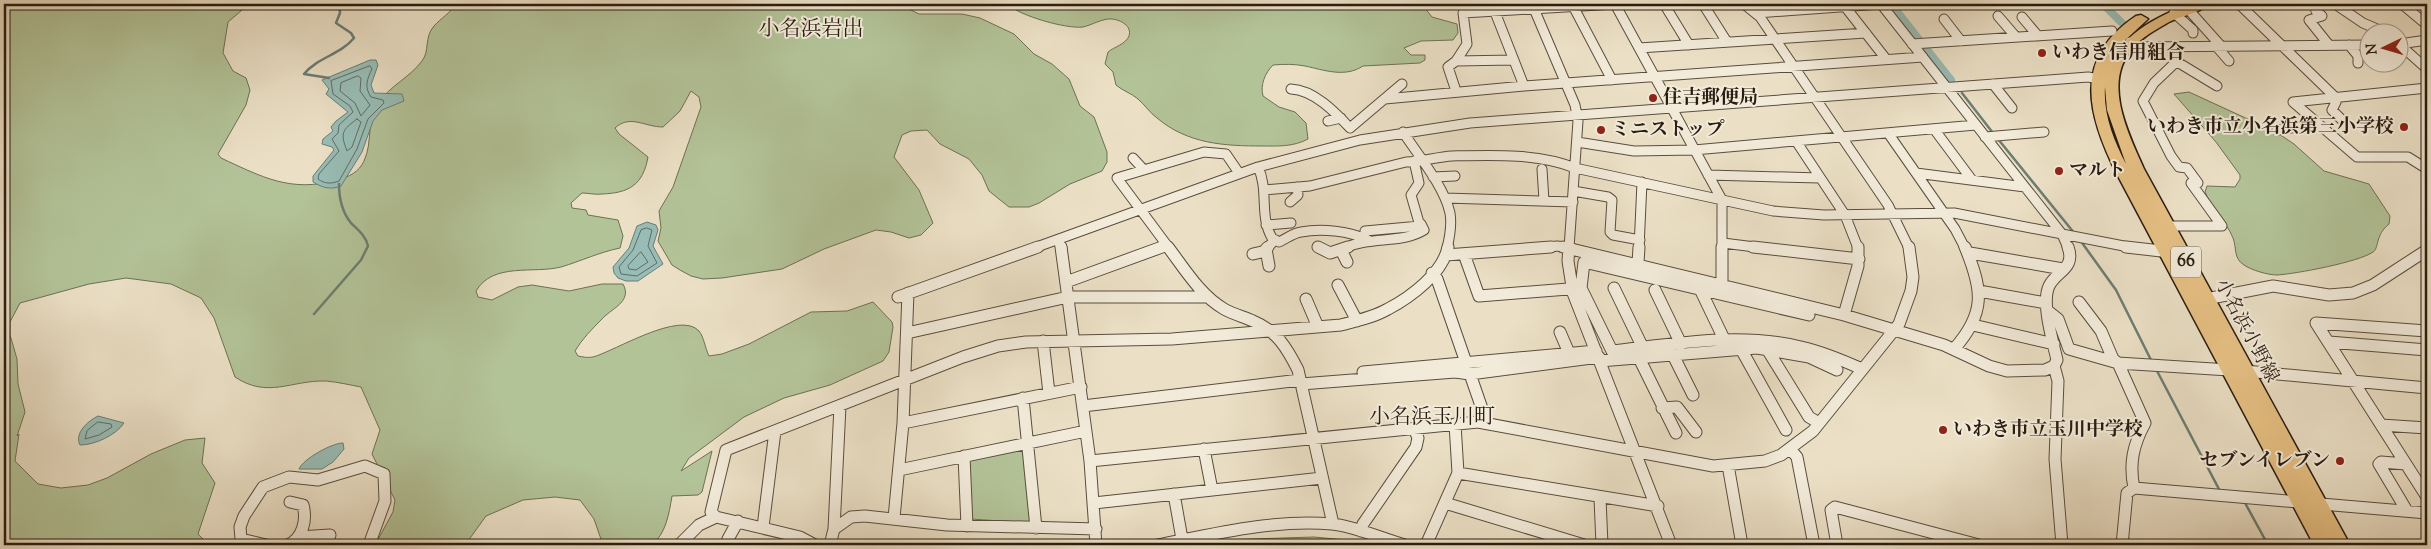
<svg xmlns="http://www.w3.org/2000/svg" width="2431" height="549" viewBox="0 0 2431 549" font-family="'Sorts Mill Goudy','Noto Serif JP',serif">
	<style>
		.green { fill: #b3c398; stroke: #6e7054 }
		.water { fill: #98bdb6; stroke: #6c7d74 }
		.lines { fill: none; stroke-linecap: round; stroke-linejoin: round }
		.shore { stroke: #616c64; stroke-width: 1 }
		.stream { stroke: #6c7d74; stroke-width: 2.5 }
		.canal { stroke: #98bdb6; stroke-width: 8 }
		.street-far1-casing { stroke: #5a4d3e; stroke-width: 11 }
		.street-casing { stroke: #5a4d3e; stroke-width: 13 }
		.primary-casing { stroke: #2a1c11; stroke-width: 3 }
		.street-far1 { stroke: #f2ebda; stroke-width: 9 }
		.street { stroke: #f2ebda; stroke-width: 11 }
		.primary { fill: #e6c083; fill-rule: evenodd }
		.poi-dot { fill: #8f2418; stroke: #f2ebda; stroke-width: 2 }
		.labels { text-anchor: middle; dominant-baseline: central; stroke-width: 4; stroke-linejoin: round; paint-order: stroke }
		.shield { fill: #f2ebda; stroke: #665a4d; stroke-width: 1 }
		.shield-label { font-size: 18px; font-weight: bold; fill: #2a1c11 }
		.poi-label { font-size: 19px; font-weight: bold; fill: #2a1c11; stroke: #f2ebda; text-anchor: start }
		.street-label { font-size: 19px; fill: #2a1c11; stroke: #f2ebda }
		.quarter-label { font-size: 21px; fill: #2a1c11; stroke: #f2ebda }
	</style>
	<rect width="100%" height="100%" fill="#ebe0c6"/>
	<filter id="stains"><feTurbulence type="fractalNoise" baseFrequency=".004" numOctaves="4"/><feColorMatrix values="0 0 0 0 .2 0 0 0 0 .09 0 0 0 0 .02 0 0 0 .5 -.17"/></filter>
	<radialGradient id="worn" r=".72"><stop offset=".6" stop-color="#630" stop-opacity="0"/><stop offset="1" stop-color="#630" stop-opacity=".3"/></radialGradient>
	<path class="green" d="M4 4H249L228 22 223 53 233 71 246 78 250 90 246 105 218 154 221 158C262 177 291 193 337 180 349 177 359 172 364 161 373 142 366 120 378 103 390 86 410 77 422 61 430 51 424 37 434 26 441 18 451 13 455 4H899L919 14H962L980 18 1014 34 1034 54 1052 64 1069 79 1080 106 1094 117 1107 152V162L1102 171 1070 184 1039 203 1029 207H1009L989 191 982 175 969 159 940 144 927 130 911 131 902 135 894 157 919 190 933 223 921 235 909 238 891 232 876 230 824 249 782 269 722 278 703 279 691 276 680 270 672 265 658 241 661 228 659 211 673 187 701 107 699 97 691 91 680 111 663 127C645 127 630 114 615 128L619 134 648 157C643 185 629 193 602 194 595 195 589 193 582 193L571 203 572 208 586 210 588 215 618 220 623 236 620 248C600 252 581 261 561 267 533 274 493 262 476 291L478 297 492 300 518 287 532 285 569 291 602 284H623C633 302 610 309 601 320 592 329 582 339 575 351L578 356C583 357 588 358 593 357 615 351 680 310 699 331 704 337 705 348 709 356L722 354 749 344 811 312 847 311 873 302 892 322 893 327 889 352 883 361 830 385 784 398 744 417 689 458 681 471 712 451 702 492 698 495 672 496C669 514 666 533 652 545H603L594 519 580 500 555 497 523 500 486 516 465 545H375L393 512 395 500 372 454 380 430 361 387C350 385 338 382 326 381 291 380 268 399 235 377L214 318 201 298 171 284 126 278 89 284 20 303 10 322V335L17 359 18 384 25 412 17 436 19 434 15 461 38 484 61 488 88 485 107 478 151 454 185 440 205 438 202 463 215 483 198 534 209 545H4Z
		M1007 4H1432L1424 7 1432 17 1457 24 1458 33 1453 40 1421 41 1404 48 1411 55H1425V60L1420 63 1363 66C1345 78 1324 70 1305 66 1295 64 1284 64 1273 65 1265 73 1260 85 1263 96L1279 107 1295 112 1306 123 1308 139C1293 147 1278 146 1263 146 1224 146 1188 144 1157 118 1150 113 1145 105 1138 99 1131 93 1123 91 1116 85L1113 72 1105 64 1108 52C1114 47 1126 44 1129 36 1132 26 1121 20 1112 19 1103 18 1092 25 1083 27 1066 29 1020 16 1007 4Z
		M2189 92 2276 132 2294 144 2324 171 2369 184 2390 216 2389 224C2375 235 2379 249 2373 252 2359 262 2295 274 2277 275 2268 275 2251 270 2244 265 2233 258 2237 248 2233 238 2226 221 2212 209 2205 192L2207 186 2235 187 2240 179V175L2216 142 2174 94Z
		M1025 449 1032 521 1029 523 971 519 968 461 970 458Z
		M1314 537 1346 540 1369 545H1201L1220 540Z"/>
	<path class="water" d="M370 60H376L378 65 371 85 374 93 402 94 404 101 382 110 373 121 362 152 341 186C331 190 323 188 313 182V176L334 150 332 147 322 144 323 139 333 131 331 127 336 121 348 112 326 94 329 89 322 80Z
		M647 222 656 225 658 230 653 246 663 264 638 281H626L618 278 614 273 613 267 629 248 637 226Z
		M98 416 124 423C116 435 95 445 80 445 74 433 88 421 98 416Z
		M343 443 344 449 333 462 322 469H299C303 459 332 443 343 443Z"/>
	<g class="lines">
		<path class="shore" d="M370 66 372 69C367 79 364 87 371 97L383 100 384 103 368 119 357 149 339 181C331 184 325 184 318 179L319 174 339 151 332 139 338 133 339 125 353 112 350 106 333 94 331 81Z
			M358 76 361 78 360 91 370 105 361 116 355 103 340 91 341 83Z
			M357 119 361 122 352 147 347 151C340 133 342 130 357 119Z
			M647 228 652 230 648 246 657 263 637 276 621 274 619 267 633 250 641 230Z
			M641 252 648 262 636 270 629 269 628 266Z
			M98 422 111 424 112 427 99 435 85 439 87 431Z"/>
		<path class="stream" d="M329 78 304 74C318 57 340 55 354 38L351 33 336 23 340 13 339 4
			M1962 93 1993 133
			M1998 139 2075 234
			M2080 240 2116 290 2152 362
			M314 314 361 260 368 246C366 236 358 230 351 223 342 212 339 198 339 184
			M2156 369 2221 493
			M2244 501 2268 545"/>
		<path class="canal" d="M1891 4 1951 80
			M2103 4 2122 23"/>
		<g class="street-far1-casing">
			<path id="street-far1" d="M1532 4 1575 105 1578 121 1569 248
				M1572 4 1612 80
				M1615 4 1722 200V248
				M1664 4 1689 45
				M1703 4 1727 42
				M1744 4 1760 17 1888 205 1909 248
				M1843 4 1886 59
				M1881 4 2062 234 2068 248
				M2239 4 2335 97
				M2315 4 2319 7 2316 11 2322 16 2309 20 2329 45
				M2335 4 2363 23 2384 32
				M2402 4 2427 25
				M2187 8 2221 46
				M1495 12 1524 86
				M1757 13 1881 4
				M2174 13 2193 30V33
				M1998 16 2016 37
				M2022 17 2038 36
				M1944 19 1961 41
				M2427 40 2399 44 2427 69
				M2130 42 2140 47 2368 45
				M1912 44 2112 31
				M2349 45 2358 56V63
				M2216 46 2229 61
				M2172 47 2179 63 2217 86
				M1639 48 1866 33
				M1456 61 1514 60
				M1993 84 2012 108
				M2427 88 2293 102 2357 157H2408L2427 169
				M1291 89C1314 90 1335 112 1350 128L1402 84
				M1456 91 1448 67 1456 61 1467 44 1463 13 1615 4
				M2332 98 2336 102 2332 110 2342 120
				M1385 99 1524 86 1923 57
				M1328 121 1341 118
				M1934 129 1972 180
				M2277 130 2317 124
				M1403 132C1418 155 1444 186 1450 213 1452 225 1450 236 1447 248
				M1888 133 1955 229 1965 248
				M1985 137 2044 132
				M1796 141 1845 215 1858 248
				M1577 142 1634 151 1694 150 1976 125
				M1133 158 1144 170
				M1258 167C1269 190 1259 216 1272 238L1279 242C1286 239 1293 233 1301 232 1321 228 1350 231 1368 240
				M1542 169 1544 201
				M1916 173 2025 187
				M1708 175 1820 178
				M1433 177 1455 176
				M1264 190 1310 186 1406 162C1422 162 1436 157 1452 156 1491 155 1539 153 1575 168L1773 211 1824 215 1954 213 2134 248
				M1573 191 1608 197 1612 200 1610 232 1613 235 1640 240
				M1445 198 1573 202
				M1290 202 1298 195 1297 187
				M1266 225 1291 223
				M2168 226H2222L2191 183H2198L2187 168 2179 167 2171 156 2143 101 2154 83 2177 61
				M1365 231 1420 226 1411 195 1419 183 1414 161
				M1057 240 1062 248
				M1723 243 1763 248
				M1034 248 1258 167 1360 140 1470 123 2088 77 2105 80
				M1159 248 1166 245
				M1169 248 1117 178 1204 152 1226 154 1239 173
				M1267 248 1274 241
				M1345 248C1370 236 1402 244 1424 230L1421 224
				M1535 248 1557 246 1572 248
				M1639 248 1642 182"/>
		</g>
		<g class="street-casing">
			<path id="street" d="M1061 247 1090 461 1096 545
				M1168 247C1184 268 1200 295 1224 309 1233 314 1244 317 1253 321 1277 331 1287 348 1298 370L1333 524
				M1268 247 1266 249 1269 266
				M1318 247 1330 253 1348 247
				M1563 247 1844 315 1944 345 1989 366 2007 371 2045 370 2054 366 2057 360C2053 342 2041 303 2049 286 2056 271 2076 269 2068 247
				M1569 247 1568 261 1573 293 1671 545
				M1722 247V285
				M1753 247 1859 259
				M2126 247 2170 252
				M1341 250 1347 262
				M1970 253 2063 269
				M1253 254 1266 251
				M1464 254 1479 296 1581 288 1612 351C1674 344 1740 332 1801 347 1823 352 1842 360 1862 369
				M1446 255 1551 247
				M1638 263 1639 247
				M1432 273 1437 279 1487 423
				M1066 282 1162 247
				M1338 285 1357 321
				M1699 287 1724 339
				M1581 288 1584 262 1809 315
				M1614 288 1643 348
				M1655 290 1681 344
				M1979 291 2046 303
				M898 297 1038 247
				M1306 299 1318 327
				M2206 299 2273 286 2329 295 2353 293 2373 285 2427 250
				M2079 302 2101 331 2113 359 2118 363
				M2048 311 2058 319 2069 349 2118 363
				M1844 315 1858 266V247
				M1973 325 2054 344
				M2427 331 2316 323 2427 497
				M1560 332 1569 353
				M907 333 1068 297H1207
				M1043 341 1049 393
				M2329 342 2427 350
				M1741 349 1786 430
				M1767 349 1809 417 1819 423
				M1954 349C1986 313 1983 290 1965 247
				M1673 355 1693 395
				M1639 358 1676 433
				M1600 361 1757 348 1809 357 1837 370
				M2054 366 2058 381 2055 459 2062 545
				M1363 372 1596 351
				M1301 384 1455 372 1470 374 1599 357
				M1023 398 1036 528
				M1083 406 1300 380
				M1662 408 1677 407 1696 432
				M903 423 1081 387
				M2381 425 2427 428
				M1204 449 1212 490
				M1790 449 1797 457 1814 545
				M964 456 967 526
				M1090 461 1478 422 1713 466 1765 461 1781 455 1813 431 1899 324 1911 291 1913 277 1909 247
				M2406 464 2381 462 2379 464 2407 511
				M1728 465 1742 545
				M899 470 1086 431
				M1458 473 1658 506
				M2134 488C2129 464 2133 445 2145 423L2118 363 2245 371 2427 388
				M1174 494 1182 539
				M1600 498 1602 545
				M1094 503 1322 478
				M1445 503 1584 545
				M894 518 903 423 908 293
				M763 527 775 431
				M834 529 851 517 865 516 947 525 1096 529
				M1361 531 1363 524 1416 447 1418 438 1414 428
				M299 537 330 535 325 545
				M266 545 241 539 240 527 244 516 263 487 289 477 318 480 365 466 384 474 385 501 369 545
				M288 545C303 538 307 520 303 505L290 502
				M679 545 699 525 716 517
				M733 545 728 539 738 521
				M815 545 800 537 716 517 711 512 726 450 963 357 998 346 1026 342 1172 339 1341 325C1357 321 1374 317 1388 309 1411 297 1443 273 1448 247
				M830 545 834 529 840 406
				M1158 545C1214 534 1274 519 1332 524 1354 526 1383 539 1405 545
				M1426 545 1458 473 1455 424
				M1837 545 1831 510 1835 507 1979 545
				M2122 545 2127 493 2134 488 2427 513"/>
		</g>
		<g class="primary-casing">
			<path id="primary" d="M2189 4H2207C2199 14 2180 16 2169 22 2155 30 2142 37 2132 49 2102 83 2129 135 2144 169L2350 545H2314L2118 176C2088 117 2071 59 2136 16L2141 15 2148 19 2121 44 2110 62C2128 31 2157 17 2189 4ZM2105 87 2107 110 2126 164C2114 141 2103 114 2105 87Z"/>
		</g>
		<use href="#street-far1" class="street-far1"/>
		<use href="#street" class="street"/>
		<use href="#primary" class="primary"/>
	</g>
	<g class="poi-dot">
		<circle cx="2042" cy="53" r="5"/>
		<circle cx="1653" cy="98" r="5"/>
		<circle cx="2404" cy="127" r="5"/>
		<circle cx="1601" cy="130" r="5"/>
		<circle cx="2059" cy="171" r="5"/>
		<circle cx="1943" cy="430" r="5"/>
		<circle cx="2340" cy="461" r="5"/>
	</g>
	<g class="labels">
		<rect class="shield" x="2171" y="246.5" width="30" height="31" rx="4"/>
		<g class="shield-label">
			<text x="2186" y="262">66</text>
		</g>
		<g class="poi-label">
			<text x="2052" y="53">いわき信用組合</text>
			<text x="1663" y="98">住吉郵便局</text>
			<text x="2394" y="127" text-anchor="end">いわき市立小名浜第三小学校</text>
			<text x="1611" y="130">ミニストップ</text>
			<text x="2069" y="171">マルト</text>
			<text x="1953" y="430">いわき市立玉川中学校</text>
			<text x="2330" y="461" text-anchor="end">セブンイレブン</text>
		</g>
		<g class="street-label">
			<text transform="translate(2246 331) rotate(62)">小名浜小野線</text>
		</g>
		<g class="quarter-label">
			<text x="811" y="30">小名浜岩出</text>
			<text x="1432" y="418">小名浜玉川町</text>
		</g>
	</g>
	<rect width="2431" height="549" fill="none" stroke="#ebe0c6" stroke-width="20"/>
	<rect x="5" y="5" width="2421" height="539" fill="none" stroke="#2a1c11" stroke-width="2.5"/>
	<rect x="10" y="10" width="2411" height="529" fill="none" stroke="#2a1c11"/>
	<g transform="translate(2384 48) rotate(265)"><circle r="24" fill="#f2ebda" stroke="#a2988a"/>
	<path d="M0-4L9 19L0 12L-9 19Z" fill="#8f2418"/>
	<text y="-8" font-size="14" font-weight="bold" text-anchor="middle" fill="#2a1c11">N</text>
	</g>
	<rect width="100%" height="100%" filter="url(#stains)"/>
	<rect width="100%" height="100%" fill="url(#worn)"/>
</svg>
